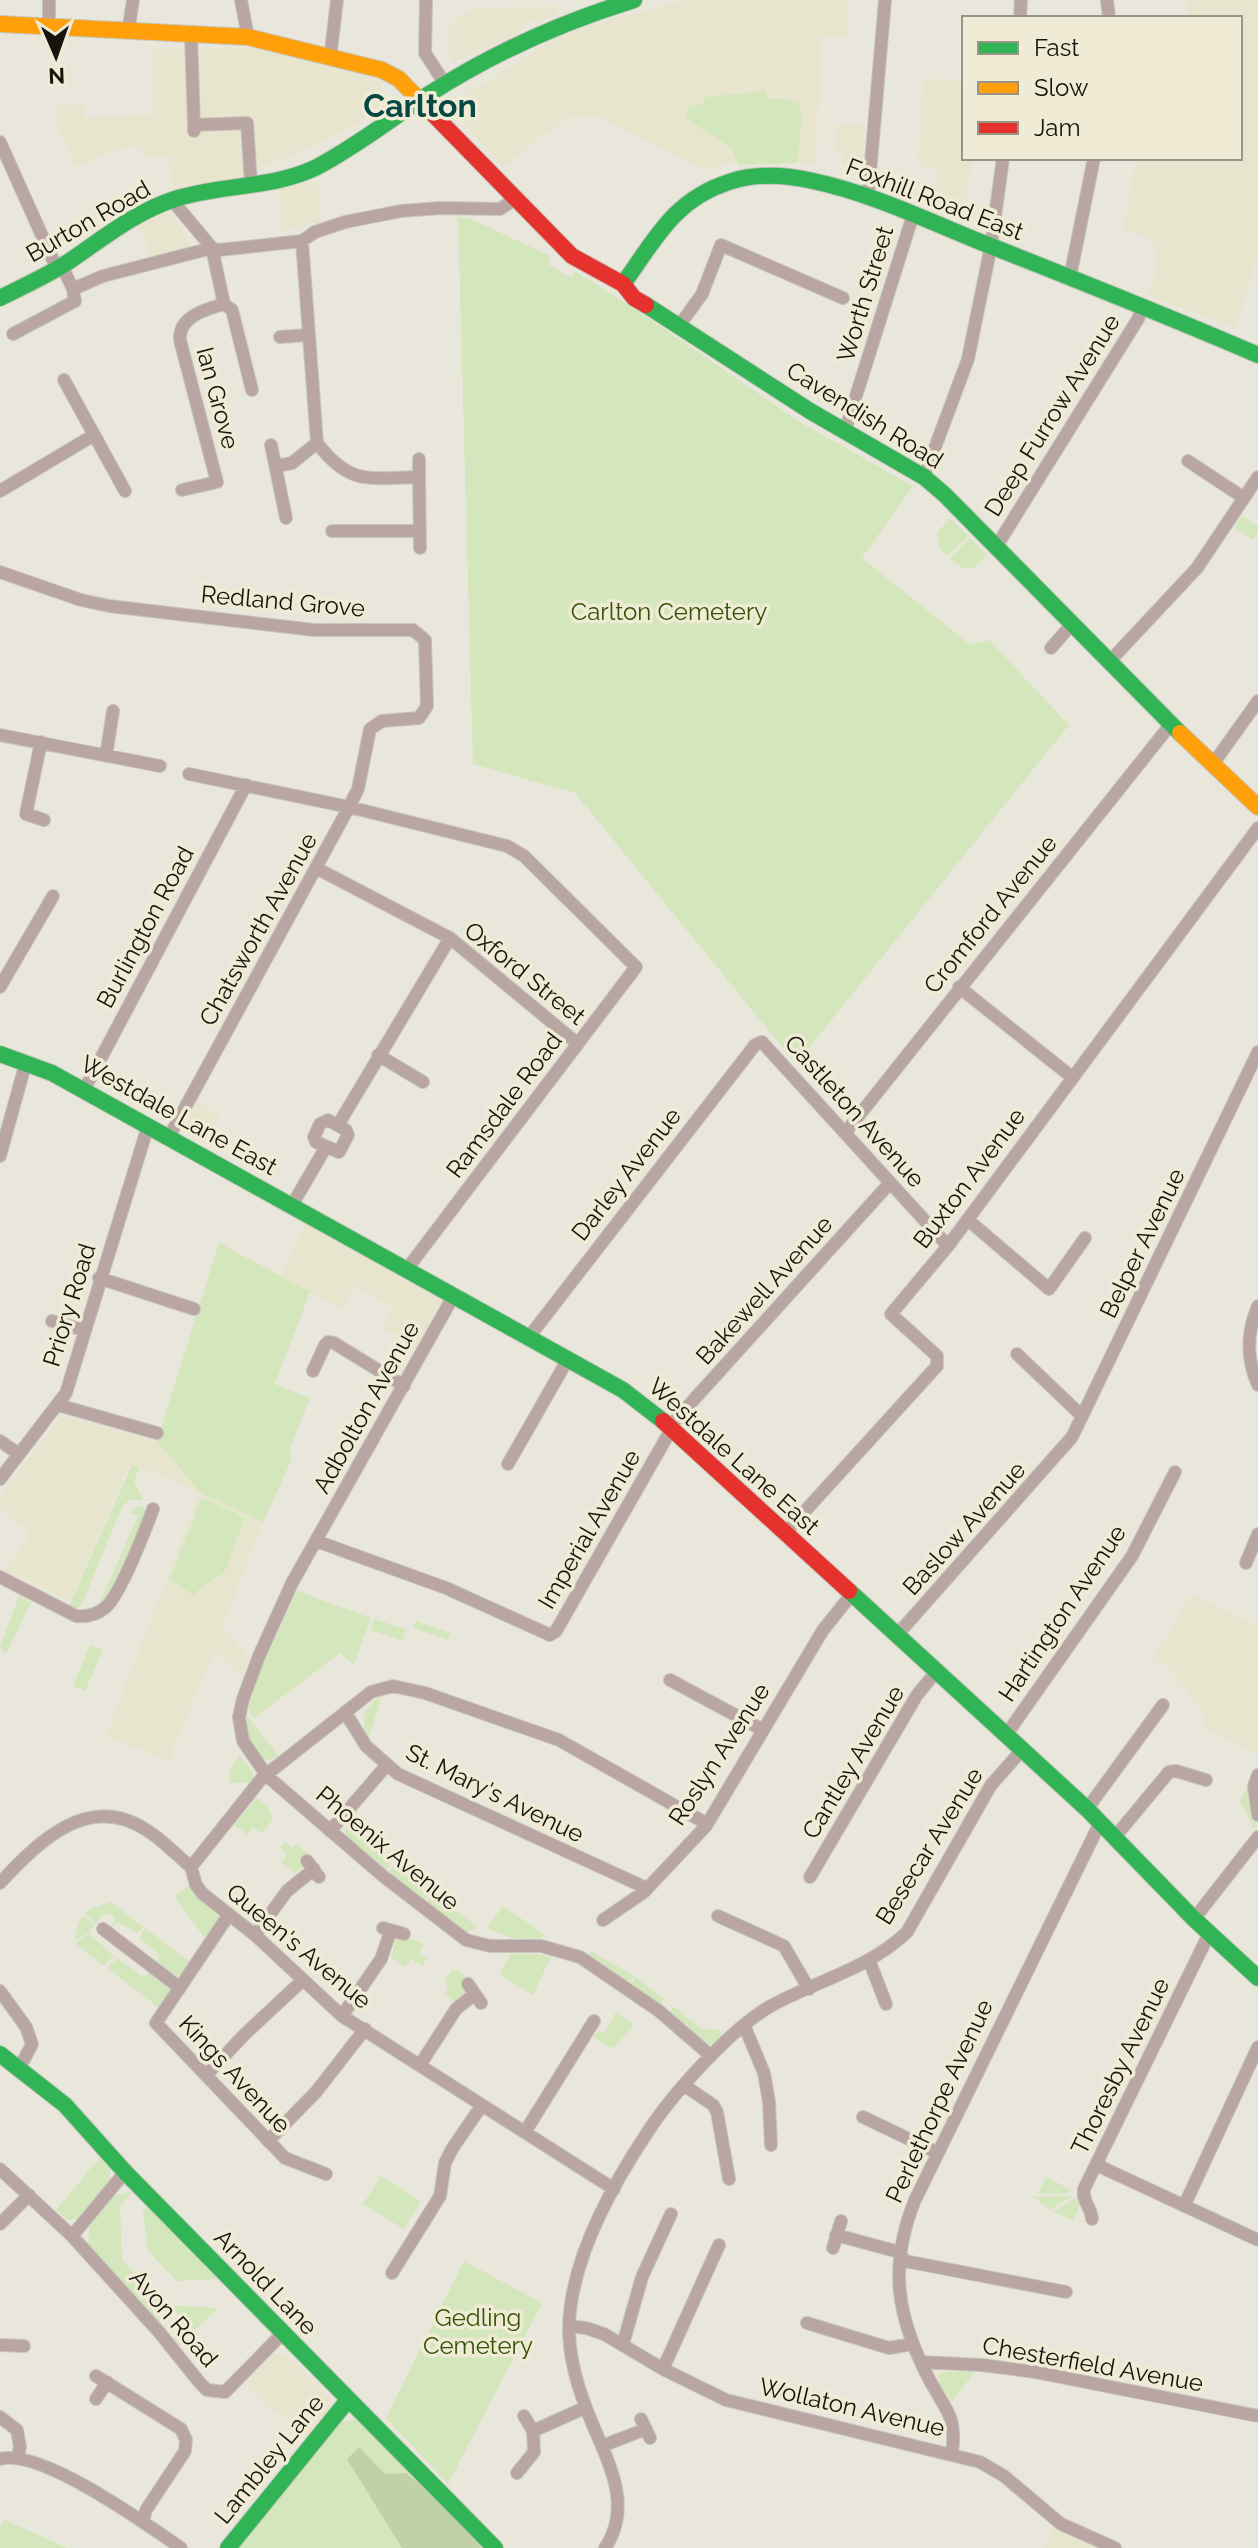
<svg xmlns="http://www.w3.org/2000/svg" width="1258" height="2548" viewBox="0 0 1258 2548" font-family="Raleway,sans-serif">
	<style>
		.built { fill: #e8e5cf }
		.green { fill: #d4e6bc }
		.forest { fill: #bfd2a6 }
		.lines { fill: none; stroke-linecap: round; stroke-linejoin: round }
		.street-casing { stroke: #c6c5bb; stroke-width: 14 }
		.fast-casing { stroke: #c6c5bb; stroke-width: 18 }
		.slow-casing { stroke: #c6c5bb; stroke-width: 18 }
		.jam-casing { stroke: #c6c5bb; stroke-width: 18 }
		.street { stroke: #b9a6a3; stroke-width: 12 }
		.fast { stroke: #30b455; stroke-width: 16 }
		.slow { stroke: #ff9f0a; stroke-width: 16 }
		.jam { stroke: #e5322d; stroke-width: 16 }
		.labels { text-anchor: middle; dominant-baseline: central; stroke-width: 7; stroke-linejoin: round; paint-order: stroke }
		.street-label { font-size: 24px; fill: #16150d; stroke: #efebd5 }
		.park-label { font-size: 24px; fill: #345305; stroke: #efebd5 }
		.district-label { font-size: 32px; font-weight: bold; fill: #074844; stroke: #efebd5 }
	</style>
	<rect width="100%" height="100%" fill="#e9e7db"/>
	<path class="built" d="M684 0H848L847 36 821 37 816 163 739 160 706 171 596 115 570 118 531 144 504 167 480 144 458 112 464 96 558 36 578 28Z
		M1186 0H1258V252L1236 329 1148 295 1157 266 1156 249 1147 237 1124 229 1136 158H1240V18H1188Z
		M558 6V13L540 22 528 20V24L521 26 513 36 454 62 449 51V24L473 8Z
		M253 47 381 80V109L353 127 281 160 237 177 174 192 168 156 142 157 141 146H129L75 167 57 124 55 106 83 104 85 118 153 114 151 49Z
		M923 78 964 81V158H972L963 219 932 208 938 169 917 165Z
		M836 124 866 126 864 159H856L855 167 842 166 843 152 834 151Z
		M318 182 321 222 283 230 277 186Z
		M168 211 195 250 153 262 139 226Z
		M198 1102 220 1114 203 1143 182 1131Z
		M304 1224 442 1300 416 1347 383 1329 393 1308 354 1286 343 1309 309 1292 275 1384 310 1398 290 1448 291 1461 263 1522 222 1628 249 1658 243 1676 214 1652 169 1760 105 1737 200 1493 131 1463 70 1601 4 1569 31 1534 0 1509V1497L61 1416 157 1441 219 1243 281 1275Z
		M1192 1594 1258 1625V1754L1204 1728 1205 1718 1189 1693 1163 1663 1153 1659Z
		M271 2354 288 2356 331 2400 330 2408 306 2436 274 2410 245 2381Z
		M1052 2528 1103 2548H1044Z"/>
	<path class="green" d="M766 91 767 99H786L799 104 802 116 797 163 738 165 731 148 684 117 690 106 704 104 705 97Z
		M458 217 471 219 550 256 548 264 571 278 575 271 638 311 800 422 913 486 862 558 969 644 989 640 1069 725 796 1064 575 793 473 764Z
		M1242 516 1258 526V532L1253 540 1234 527Z
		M950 518 968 536 947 556 939 546 937 533Z
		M970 538 987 555 975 567 964 569 950 558Z
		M219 1243 310 1292 275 1384 310 1398 290 1448 291 1461 263 1522 201 1493 157 1441Z
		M132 1465 140 1467 134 1481 143 1500H130L123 1505 81 1606 73 1610 68 1608Z
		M202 1498 245 1518 224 1573 205 1584 193 1595 170 1579Z
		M137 1506 144 1508 146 1517 109 1597 105 1603 87 1612V1609L99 1604 138 1516 130 1512 131 1510Z
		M297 1591 371 1618 355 1662 352 1664 340 1653 254 1718 248 1710 260 1671Z
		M19 1596 31 1603 6 1654 0 1647Z
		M374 1619 406 1629 403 1641 370 1630Z
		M416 1621 451 1633 448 1640 413 1628Z
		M90 1645 103 1650 85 1691 73 1686Z
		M382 1696 368 1739C359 1721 364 1705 382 1696Z
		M246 1714 279 1756 269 1760 260 1758 249 1738Z
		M239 1755 253 1772 254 1782 229 1783 230 1770Z
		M1248 1785 1256 1824 1255 1830 1240 1802Z
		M256 1798 268 1807 273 1819 262 1834 253 1827 248 1835 234 1825Z
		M349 1819 360 1837 392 1862 386 1870 348 1838 345 1831Z
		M285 1841 293 1848 296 1844 308 1853 305 1866 295 1873 281 1863 287 1854 280 1848Z
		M395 1864 431 1893 423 1902 389 1872Z
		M189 1885 219 1918 206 1940 174 1896Z
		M432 1894 477 1926 474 1931 470 1929 468 1934 425 1904Z
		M111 1902 143 1927 138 1934 119 1923 111 1927 110 1925 115 1921 112 1915 103 1914 96 1924 85 1914 90 1909Z
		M503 1906 544 1934 541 1939 511 1938 487 1928Z
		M84 1916 95 1925 89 1933 74 1940 79 1921Z
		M145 1928 191 1963 182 1976 176 1977 157 1964 159 1954 139 1938Z
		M90 1934 114 1956 104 1966 77 1945V1941Z
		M406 1936 424 1944 419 1953 427 1959 422 1966 411 1959 405 1967 391 1957 397 1937Z
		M591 1951 634 1976 631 1981H626L583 1956 584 1953 588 1955Z
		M511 1954H537L551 1957 533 1995 499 1974Z
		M117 1958 143 1977 150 1972 172 1991 162 2010 107 1968Z
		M453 1969 469 1977 466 1981 470 1994 456 2004 444 1993 448 1988 445 1980Z
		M636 1977 664 1999 660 2004 631 1984Z
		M674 2006 700 2028 718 2030 724 2035 715 2045 704 2043 669 2012Z
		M616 2012 634 2025 613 2048 608 2047 593 2037 599 2031 605 2032Z
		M100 2157 110 2169V2180L76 2219 67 2220 56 2210Z
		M381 2176 421 2201 404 2229 363 2204Z
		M1046 2177 1070 2189 1069 2193 1038 2194Z
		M132 2192 120 2207 122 2260 166 2305 218 2308 177 2348 170 2340 180 2333 178 2329 184 2323 175 2310 160 2319 164 2332 88 2246 89 2227 114 2195Z
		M1072 2196 1050 2210 1033 2197Z
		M1078 2196 1081 2203 1073 2220 1053 2212Z
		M150 2208 216 2278V2279L176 2281 147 2249 143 2209Z
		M464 2261 542 2303 448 2484 386 2418Z
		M975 2371 952 2402 939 2384 938 2375 943 2372Z
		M356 2420 416 2477 441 2548H239L338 2422Z
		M5 2520 67 2548H0V2526Z"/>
	<path class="forest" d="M359 2447 385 2474 406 2473 431 2494 482 2548H402L347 2459Z"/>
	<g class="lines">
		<g class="street-casing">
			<path id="street" d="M241 0 248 37
				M426 0 425 53 445 84
				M1107 0 1109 18
				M1020 18 1021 0
				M49 26V0
				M128 32 133 0
				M191 36 194 125
				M330 59 337 0
				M194 131V125L247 123 251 184
				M0 142 57 269
				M868 197 885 0
				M172 200 212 248 219 250 302 241 315 232 345 222 401 211 441 208 500 209 515 199
				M302 241 317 443C350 486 369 478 419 477L420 548
				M62 266 73 289 103 276 212 248 224 304 232 310 252 390
				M1070 277 1094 158
				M679 326 702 294 721 245 843 298
				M13 334 75 301 73 289
				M280 337 308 335
				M64 380 125 491
				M845 431 913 215
				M271 445 286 518
				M1188 461 1244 498
				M276 466 292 463 317 443
				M419 477V459
				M924 477 968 359 991 246 1003 158
				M182 490 217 482 180 340C178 317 206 309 224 304
				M0 491 94 435
				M332 531H419
				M996 547 1138 319 1143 306
				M0 572 81 600 109 606 314 630H413L425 640 427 706 419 718 382 721 370 729 358 789 349 807 169 1137
				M1051 648 1072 624
				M1109 662 1197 568 1258 477
				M0 735 160 766
				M41 742 26 814 44 820
				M106 756 113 711
				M1213 764 1258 701
				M189 774 349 807 507 846 524 856 636 967 407 1269
				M316 868 450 938 578 1044
				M0 987 53 896
				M959 987 1073 1078
				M378 1055 423 1082
				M84 1090 246 785
				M328 1120 346 1130 348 1135 339 1152 316 1142 314 1137 320 1124Z
				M338 1125 450 938
				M845 1133 1171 724
				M0 1156 26 1062
				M292 1205 326 1147
				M968 1220 1049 1289 1085 1238
				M99 1278 194 1309
				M454 1295 292 1583 259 1656 243 1699 239 1717 243 1741 267 1776 383 1876 466 1940 490 1946H541L580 1957 659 2011 711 2056
				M1258 1306C1247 1331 1246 1359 1258 1385
				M52 1321 84 1330
				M529 1337 755 1045 762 1042 948 1246
				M1017 1354 1082 1416
				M313 1371 325 1345 328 1342 334 1343 404 1386
				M58 1405 157 1433
				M670 1426 889 1184
				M0 1441 16 1452 20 1451
				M508 1464 568 1359
				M0 1479 66 1393 148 1126
				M785 1533 937 1366V1356L891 1314 948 1246 1258 828
				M316 1541 446 1588 550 1635 556 1631 672 1428
				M1246 1563 1258 1534
				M0 1577 76 1616C87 1617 97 1615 106 1607 121 1593 145 1531 153 1509
				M897 1635 1072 1437 1258 1052
				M670 1680 763 1730
				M345 1712 366 1746 398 1774 642 1886 644 1892
				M1006 1735 1132 1556 1175 1472
				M1258 1775 1254 1786 1258 1815
				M1087 1809 1163 1705
				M330 1831 386 1766
				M1114 1838 1169 1772 1176 1771 1206 1780
				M307 1861 319 1877
				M810 1877 917 1695 936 1672
				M0 1883C39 1841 89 1791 148 1831 164 1841 177 1856 191 1867
				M228 1916 156 2023 285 2158 326 2174
				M718 1916 784 1946 809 1989
				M1194 1919 1258 1837
				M603 1920 644 1892 706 1826 823 1630 852 1594
				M383 1928 404 1934
				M103 1929 180 1988
				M255 1935 287 1891 314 1869
				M869 1960 886 2004
				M468 1984 481 2003
				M0 1991 26 2027 32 2044 19 2069
				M342 2016 381 1959 391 1930
				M744 2025 764 2073 769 2102 771 2145
				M420 2065 456 2009 475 1994
				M204 2073 209 2072 245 2034 303 1980
				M685 2086 713 2105 717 2112 729 2179
				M863 2117 938 2153
				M525 2132 594 2021
				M268 2141 316 2092 365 2029
				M1098 2161 1101 2167 1258 2240
				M0 2169 72 2236
				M125 2172 72 2236 159 2332 200 2383 207 2390 225 2392 283 2333
				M614 2189 342 2016 255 1935 203 1894 196 1885 191 1867 262 1778 371 1692 393 1686 425 1693 559 1740 702 1821 706 1826
				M1184 2206 1258 2047
				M1092 2219C1091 2207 1082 2201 1084 2189L1209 1934
				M0 2224 29 2195
				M836 2235 899 2252 905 2261 1066 2292
				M833 2248 841 2221
				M392 2273 440 2196 445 2163 452 2149 482 2105
				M807 2323 889 2348 912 2344
				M569 2326 586 2328 604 2334 663 2369 726 2400 980 2462 1004 2476 1061 2524 1115 2548
				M623 2344 642 2277 671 2214
				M0 2345 24 2346
				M921 2362 982 2365 1035 2372 1258 2416
				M663 2369 719 2245
				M96 2376 181 2429 186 2440 185 2451 146 2510 144 2517 140 2520
				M96 2399 107 2382
				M524 2416 533 2431
				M0 2417 17 2430 20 2447 18 2457
				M641 2419 650 2438
				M602 2446 646 2429
				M952 2453C957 2415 946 2411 929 2379 897 2317 888 2267 915 2200L1100 1823
				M0 2459C41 2448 146 2524 181 2548
				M517 2473 534 2452 533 2431 582 2409 585 2405
				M605 2548C637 2501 601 2451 585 2405 576 2381 569 2354 569 2328 570 2262 611 2187 647 2133 672 2094 730 2030 769 2007 815 1981 869 1969 907 1932L991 1785 1022 1750"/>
		</g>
		<g class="fast-casing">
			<path id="fast" d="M623 284C655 240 673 200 729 182 755 173 786 175 813 181 870 193 924 219 978 241 1072 278 1165 315 1258 355
				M0 298C22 287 44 277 65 264 100 241 134 212 175 199 221 184 272 189 317 167 357 146 392 118 429 94 493 53 562 22 634 0
				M646 305 810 411 924 477 945 495 1180 733
				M0 1054 52 1073 623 1390 663 1421
				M849 1591 1087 1809 1194 1919 1258 1978
				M0 2054 65 2105 125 2172 495 2548
				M228 2548 348 2400"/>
		</g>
		<g class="slow-casing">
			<path id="slow" d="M0 24 248 37 382 70 399 79 429 110
				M1180 733 1258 807"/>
		</g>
		<g class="jam-casing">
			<path id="jam" d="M429 110 572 256 623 284 634 298 646 305
				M663 1421 849 1591"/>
		</g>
		<use href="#street" class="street"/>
		<use href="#fast" class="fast"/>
		<use href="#slow" class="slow"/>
		<use href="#jam" class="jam"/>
	</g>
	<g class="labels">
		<g class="street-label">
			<text transform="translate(935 199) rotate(21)">Foxhill Road East</text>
			<text transform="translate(88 221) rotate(-30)">Burton Road</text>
			<text transform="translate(865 294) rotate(-73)">Worth Street</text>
			<text transform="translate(218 398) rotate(75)">Ian Grove</text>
			<text transform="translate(865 415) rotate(32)">Cavendish Road</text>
			<text transform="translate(1052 415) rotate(-58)">Deep Furrow Avenue</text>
			<text transform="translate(283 601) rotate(5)">Redland Grove</text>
			<text transform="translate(990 914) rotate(-51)">Cromford Avenue</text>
			<text transform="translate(145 927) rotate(-62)">Burlington Road</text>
			<text transform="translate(258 929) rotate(-61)">Chatsworth Avenue</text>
			<text transform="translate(525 973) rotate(39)">Oxford Street</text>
			<text transform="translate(504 1105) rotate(-53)">Ramsdale Road</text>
			<text transform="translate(855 1111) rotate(48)">Castleton Avenue</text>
			<text transform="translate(179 1115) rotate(29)">Westdale Lane East</text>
			<text transform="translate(626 1174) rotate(-52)">Darley Avenue</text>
			<text transform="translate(969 1178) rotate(-53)">Buxton Avenue</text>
			<text transform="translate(1142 1243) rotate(-64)">Belper Avenue</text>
			<text transform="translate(764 1290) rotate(-48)">Bakewell Avenue</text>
			<text transform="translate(69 1305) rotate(-73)">Priory Road</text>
			<text transform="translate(366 1407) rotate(-61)">Adbolton Avenue</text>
			<text transform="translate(734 1456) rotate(42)">Westdale Lane East</text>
			<text transform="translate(964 1528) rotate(-48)">Baslow Avenue</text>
			<text transform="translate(589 1529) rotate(-60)">Imperial Avenue</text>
			<text transform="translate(1062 1613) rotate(-56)">Hartington Avenue</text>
			<text transform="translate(719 1754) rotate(-57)">Roslyn Avenue</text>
			<text transform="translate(853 1762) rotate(-59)">Cantley Avenue</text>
			<text transform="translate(495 1793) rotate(26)">St. Mary's Avenue</text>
			<text transform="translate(929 1846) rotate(-58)">Besecar Avenue</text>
			<text transform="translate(388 1848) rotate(40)">Phoenix Avenue</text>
			<text transform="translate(299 1946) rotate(40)">Queen's Avenue</text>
			<text transform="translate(1120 2066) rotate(-64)">Thoresby Avenue</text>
			<text transform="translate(235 2074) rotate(47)">Kings Avenue</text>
			<text transform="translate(939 2101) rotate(-65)">Perlethorpe Avenue</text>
			<text transform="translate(266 2282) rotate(46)">Arnold Lane</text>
			<text transform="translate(174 2318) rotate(49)">Avon Road</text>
			<text transform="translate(1093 2364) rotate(10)">Chesterfield Avenue</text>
			<text transform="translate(852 2407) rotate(13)">Wollaton Avenue</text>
			<text transform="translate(269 2459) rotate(-51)">Lambley Lane</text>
		</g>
		<g class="park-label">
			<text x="669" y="611">Carlton Cemetery</text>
			<text x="478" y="2317">Gedling<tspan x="478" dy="28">Cemetery</tspan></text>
		</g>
		<g class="district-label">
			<text x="420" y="105">Carlton</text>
		</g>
	</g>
	<rect x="962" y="16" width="280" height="144" fill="#efebd5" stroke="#989585" stroke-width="2"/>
	<rect x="978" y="42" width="40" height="12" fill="#30b455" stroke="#989585" stroke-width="2"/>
	<text x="1034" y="56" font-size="24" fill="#16150d">Fast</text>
	<rect x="978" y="82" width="40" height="12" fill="#ff9f0a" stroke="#989585" stroke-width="2"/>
	<text x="1034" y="96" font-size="24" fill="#16150d">Slow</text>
	<rect x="978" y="122" width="40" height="12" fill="#e5322d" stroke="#989585" stroke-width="2"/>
	<text x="1034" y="136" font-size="24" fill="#16150d">Jam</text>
	<g transform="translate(56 56) rotate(178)" stroke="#efebd5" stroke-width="6" paint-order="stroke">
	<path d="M0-6L14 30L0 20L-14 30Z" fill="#16150d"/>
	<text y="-12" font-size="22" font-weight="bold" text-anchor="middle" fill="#16150d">N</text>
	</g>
</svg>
